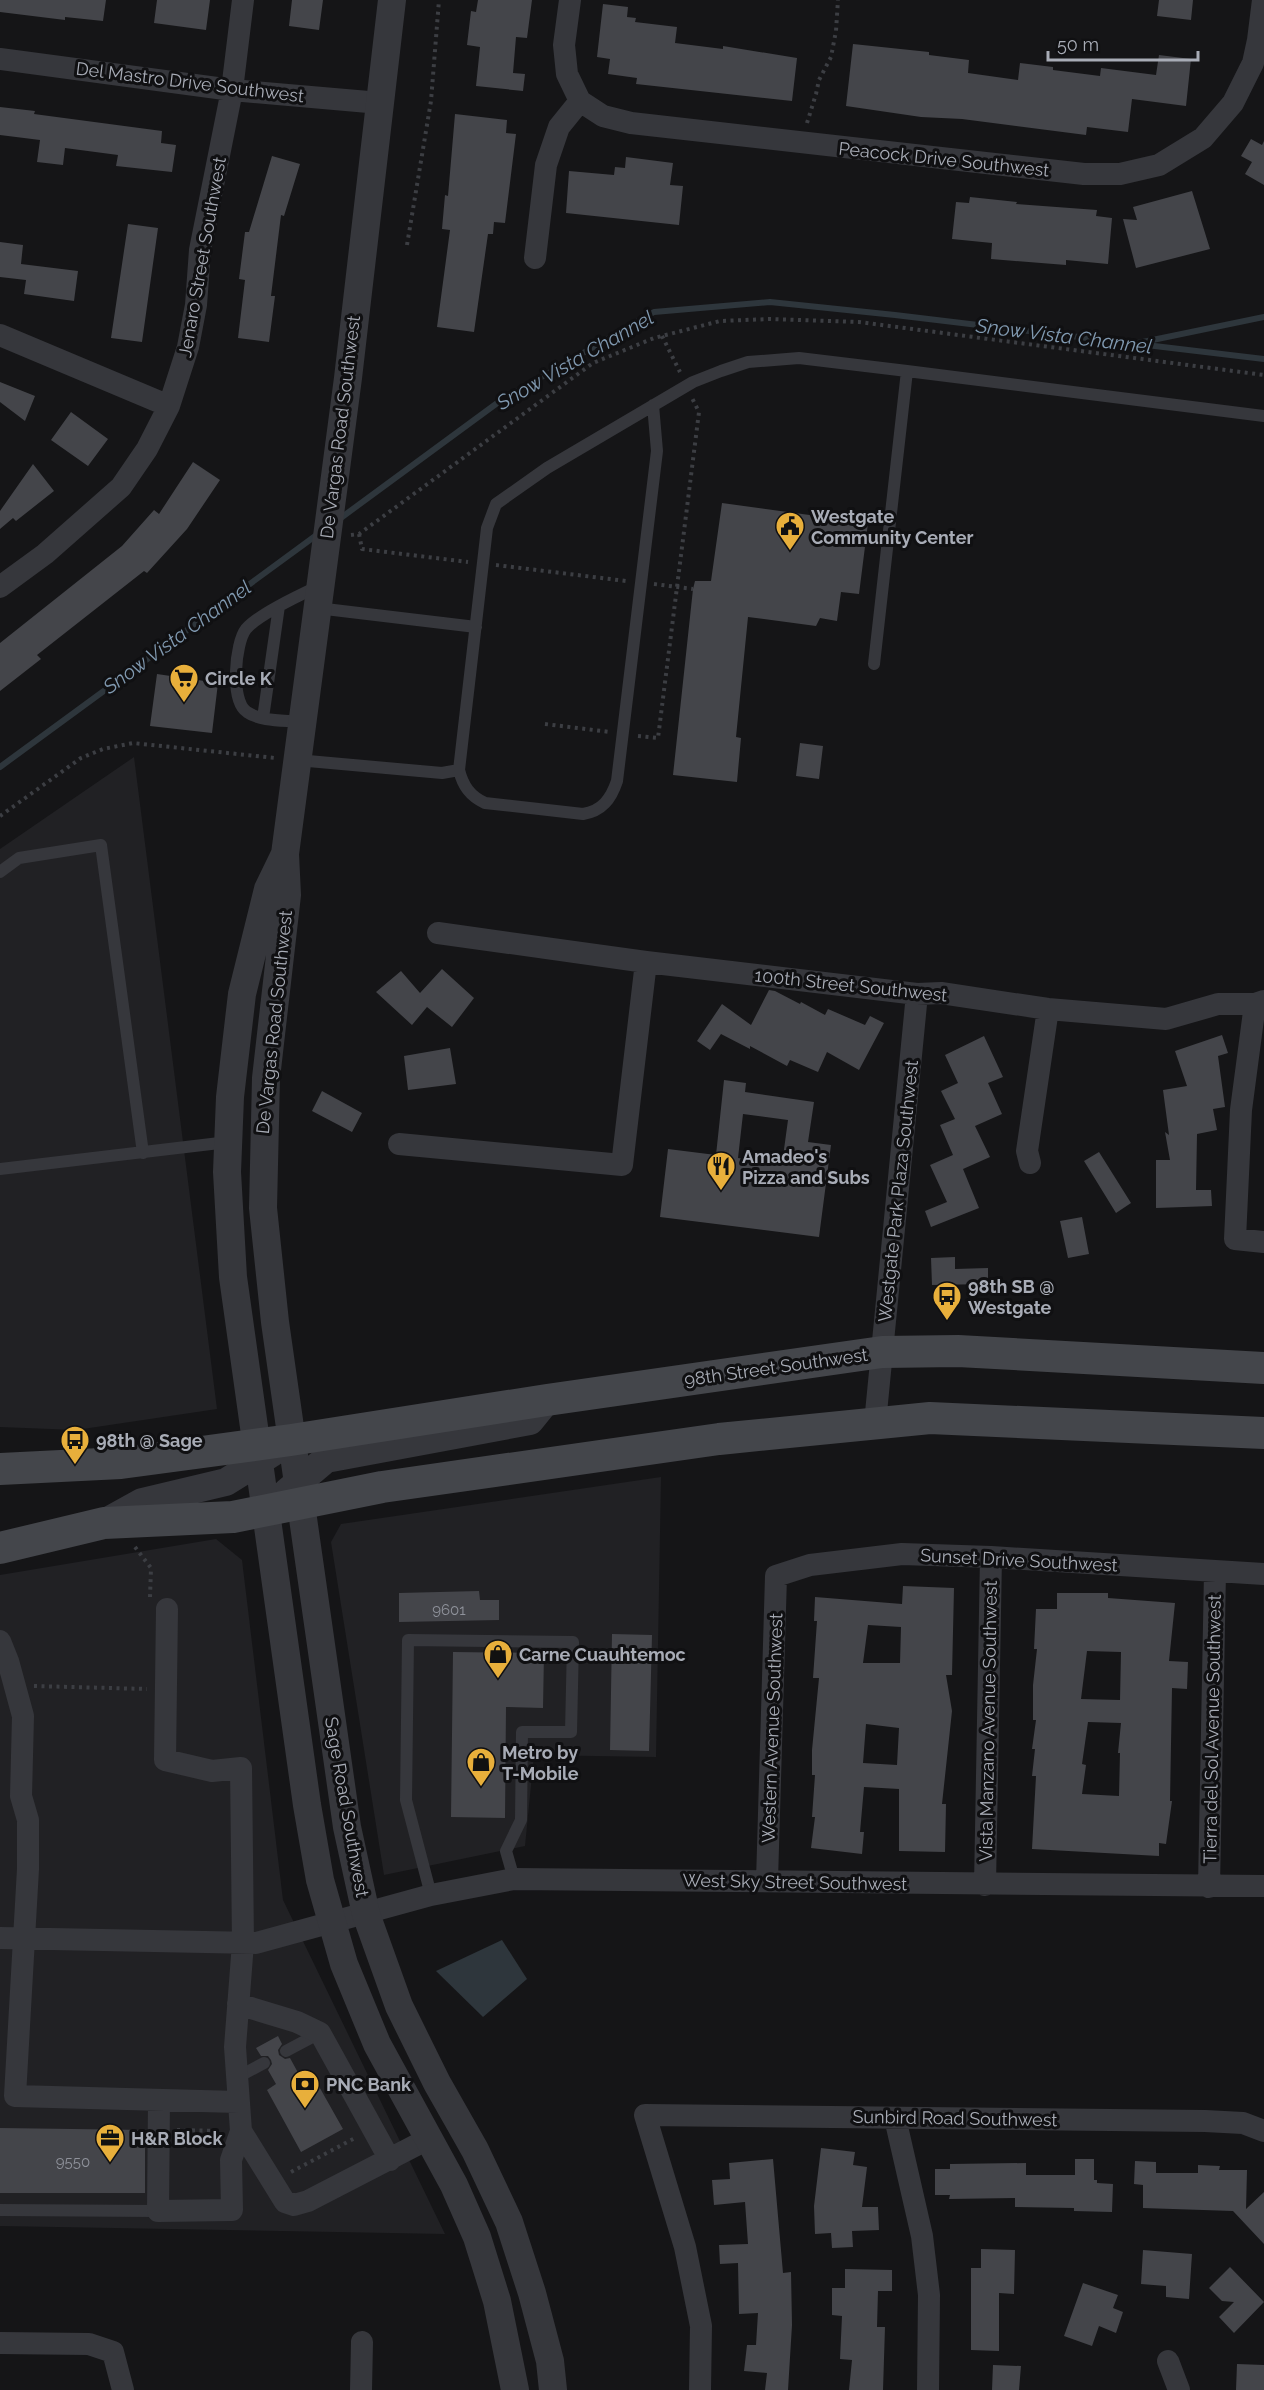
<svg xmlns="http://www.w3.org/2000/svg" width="1264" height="2390" viewBox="0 0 1264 2390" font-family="Raleway,sans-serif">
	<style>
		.built { fill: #212124 }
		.water { fill: #2e363c }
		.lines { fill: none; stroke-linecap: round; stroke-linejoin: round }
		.stream { stroke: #2e363c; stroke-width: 6 }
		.building { fill: #44454a; fill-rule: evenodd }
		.path { stroke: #3c3e43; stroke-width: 4; stroke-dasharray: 3 4.5; stroke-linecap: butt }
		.service { stroke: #36373c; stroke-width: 12 }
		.minor { stroke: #36373c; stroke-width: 22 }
		.tertiary { stroke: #36373c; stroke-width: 28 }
		.secondary { stroke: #44464b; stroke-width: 32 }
		.labels { text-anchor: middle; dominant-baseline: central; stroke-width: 6; stroke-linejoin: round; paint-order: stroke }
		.number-label { font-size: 15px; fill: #8f929b }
		.street-label { font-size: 18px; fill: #a8acb6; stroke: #101012 }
		.poi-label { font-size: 18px; font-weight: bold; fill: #a8acb6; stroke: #101012; text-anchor: start }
		.water-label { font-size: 20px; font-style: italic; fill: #8099b0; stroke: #101012 }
	</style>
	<rect width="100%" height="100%" fill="#151517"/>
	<path class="built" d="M134 757 217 1409 76 1430 0 1427V849Z
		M661 1477 656 1757 534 1755 525 1846 384 1875 331 1542 341 1524Z
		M216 1539 242 1560 283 1900 445 2234 0 2226V1575Z"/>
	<path class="water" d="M502 1940 527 1979 483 2017 436 1971Z"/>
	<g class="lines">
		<path class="stream" d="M1138 343 1264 317
			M338 520 500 401 654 312 770 302 895 315 1264 359
			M0 767 318 534"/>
	</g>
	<path class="building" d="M0 0H106L103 21 65 17V20L0 12Z
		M157 0H210L206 30 154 23Z
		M292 0H323L319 30 289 26Z
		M478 0H532L527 38 516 37 513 73 525 74 523 91 476 86 480 47 467 45 471 11 476 12Z
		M1159 0H1193L1191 20 1157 16Z
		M603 4 628 7 627 17 636 18 635 22 677 27 675 43 723 49V46L797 58 792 101 636 84 637 78 608 74 610 59 597 57Z
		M853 44 929 52V55L969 60 968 73 1018 80 1020 63 1053 67V70L1100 76 1101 68 1156 75 1159 55 1191 59 1186 106 1132 99 1128 132 1087 127 1086 135 962 119 921 117 846 106Z
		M0 107 35 111 34 114 162 131 161 143 176 145 172 172 116 166 118 155 65 148 63 165 37 162 40 140 0 135Z
		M455 114 507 120 506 133 516 134 505 223 494 222 493 234H488L474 332 437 327 450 230 442 229 445 195 448 196Z
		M1251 139 1262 145 1264 141V185L1245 174 1252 162 1241 156Z
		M272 156 300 164 284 216 281 215 271 296H275L269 342 238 338 245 280 239 279 245 232H249Z
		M626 157 673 163 670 185 683 186 679 225 566 213 569 171 614 175 615 167 625 168Z
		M1192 191 1210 249 1136 268 1123 219 1137 220 1133 207Z
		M970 197 1017 202 1016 204 1097 210 1096 216 1112 218 1108 264 1066 260V265L991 259 992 243 952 239 956 202 969 203Z
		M128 224 158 228 142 342 111 338Z
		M0 242 23 245 21 264 78 271 74 301 24 294 26 280 0 277Z
		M0 382 35 396 25 421 0 402Z
		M71 412 108 439 88 466 51 440Z
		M193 462 220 480 187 529 147 573 144 571 37 655 41 659 0 691V643L122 546 154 510 159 514Z
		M33 464 54 491 16 521 13 518 0 529V511Z
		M722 503 868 523 859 594 841 592 837 621 820 618 816 626 748 617 736 737 741 738 737 782 673 775 693 589 695 581H711Z
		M157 674 218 683 212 733 150 726Z
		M800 743 823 746 819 779 796 776Z
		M442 969 474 998 452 1027 427 1007 412 1025 376 992 401 971 420 993Z
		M769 990 775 991 800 1004 801 1002 825 1015 828 1009 865 1025 870 1016 884 1023 859 1070 827 1052 818 1072 790 1060 787 1066 750 1046V1049L721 1034 710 1050 697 1041 722 1004 751 1025Z
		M1222 1035 1228 1053 1218 1056 1225 1107 1213 1109 1217 1130 1197 1134 1196 1190H1211L1212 1206 1156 1208V1160H1170L1165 1132 1169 1135 1163 1090 1187 1086 1175 1051Z
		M984 1036 1003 1077 988 1083 1002 1114 975 1126 990 1157 963 1169 979 1208 931 1227 925 1211 947 1202 930 1165 953 1155 940 1125 955 1119 941 1091 958 1083 945 1055Z
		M450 1048 456 1084 408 1090 404 1056Z
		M724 1080 746 1083 745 1092 814 1102 808 1142 831 1145 819 1237 660 1217 668 1149 716 1155ZM743 1114 788 1120 782 1164 738 1158Z
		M322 1091 362 1113 352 1132 312 1111Z
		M1099 1152 1131 1203 1116 1213 1084 1161Z
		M1082 1217 1089 1254 1068 1258 1060 1221Z
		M955 1257V1269L988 1268V1284L932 1285 931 1258Z
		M903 1586 954 1588 952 1675H946L952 1711 942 1804H946L945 1852 899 1851V1789L864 1787 860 1832H864L862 1854 811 1848 815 1817H812L815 1775H812V1750L819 1678H813L817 1621H814L815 1597 902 1604ZM868 1625 901 1627 900 1663H863ZM866 1724 899 1728 897 1765 863 1763Z
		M479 1591 480 1600H499V1620L399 1622V1593Z
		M1057 1593H1108V1598L1175 1603 1169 1661 1188 1662 1187 1689 1172 1688 1170 1801H1172L1166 1844 1159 1843V1856L1032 1849 1036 1776H1032L1035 1749H1032L1036 1720H1033V1685L1037 1649H1034L1036 1609H1057ZM1087 1651 1121 1652 1120 1700 1081 1699ZM1088 1722 1121 1723 1118 1753H1120L1119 1796 1082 1794 1086 1765 1082 1764Z
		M612 1634 652 1635 649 1751 610 1750Z
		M453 1652 544 1653 543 1708 506 1707 505 1818 451 1817Z
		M278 2036 282 2044 278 2050 279 2055 285 2059 290 2058 302 2080 312 2074 343 2129 301 2152 267 2090 276 2084 268 2070 272 2064 271 2060 268 2056H261L256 2048Z
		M0 2128 145 2130V2193H0Z
		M821 2148 855 2152 853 2165 867 2167 862 2207H878L879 2230 852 2231 853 2247 832 2248 831 2233 815 2234 814 2206Z
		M773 2159 783 2273 791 2272 792 2325 788 2390H765L767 2373 744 2371 747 2345H756L758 2313 739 2314 738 2263 720 2264 719 2245 748 2244 745 2202 714 2205 712 2180 730 2179 729 2163Z
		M1075 2159H1094V2180H1097V2183L1113 2184 1112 2212 1074 2211V2208L1015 2207V2198L949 2199 950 2195H935V2169H950V2164L1026 2163V2175H1075Z
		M1135 2161 1156 2162V2173H1198V2165L1220 2166 1219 2170H1247L1246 2209 1264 2192V2244L1233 2211 1143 2208V2185L1134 2184Z
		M981 2249 1015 2250 1014 2294 999 2293V2351L971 2350V2268H981Z
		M1143 2250 1192 2254 1189 2299 1166 2297V2286L1141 2284Z
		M1230 2267 1264 2302 1234 2333 1219 2317 1234 2302 1222 2301 1209 2288Z
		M845 2269 892 2270V2291H878L877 2327H885L883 2390H849L852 2360 840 2359 842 2316 832 2315V2288H845Z
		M1083 2283 1118 2295 1113 2308 1123 2312 1116 2333 1099 2326 1092 2346 1064 2336Z
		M1237 2364 1264 2365V2390H1236Z
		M993 2365 1021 2366 1019 2390H992Z"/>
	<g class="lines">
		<path class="path" d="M807 123 816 94 819 80 831 57 836 31 838 0
			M407 245 431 101 439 0
			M662 336 680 372
			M359 534 362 549 468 562
			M351 535 359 534 593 363 654 338 720 321 770 319 859 322 1264 375
			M496 565 626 581
			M654 584 693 589
			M545 724 610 732
			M638 736 658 738 699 412 692 398
			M0 816 81 758 103 749 133 743 275 758
			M135 1547 151 1568 150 1597
			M34 1686 147 1689
			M177 2130 221 2131
			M291 2172 355 2138"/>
		<path class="service" d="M907 371 1264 416
			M653 405 657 451 617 781C611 799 602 811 583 814L485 803C470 796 463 786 459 770L487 528 496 504 547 468 693 382 721 371 748 362 799 358 907 371 874 664
			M317 608 476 627
			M263 718 279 606
			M302 722C285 720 261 722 247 712 230 701 235 643 246 629 259 614 300 595 319 586
			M297 760 442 773 459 770
			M0 872 19 858 101 845 143 1153
			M0 1169 228 1142
			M431 1895 406 1800 408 1640 573 1642 571 1732H522L521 1820 506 1851 514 1879
			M286 2051 320 2033
			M236 2078 264 2063
			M0 2210 158 2211"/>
		<path class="minor" d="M570 0 564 45 567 74 580 101
			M0 59 232 90 380 103
			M580 101 603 116 631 123 1084 174H1120L1159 165 1203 138 1233 103 1253 63 1258 40 1263 0
			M535 258 546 165 559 127 580 101
			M0 335 169 406
			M0 587 45 554 121 487 147 449 169 406 188 347 196 305 200 250 232 90 243 0
			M438 933 646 962 917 994 941 993 1048 1009 1166 1019 1218 1004H1255L1264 1001
			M1255 1004 1241 1110 1235 1239 1264 1242
			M399 1144 622 1165 646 962
			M1030 1163 1027 1151 1048 1009
			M875 1423 917 994
			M0 1641 8 1661 23 1716 21 1796 28 1820V1869L15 2096 238 2102
			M767 1881 776 1576 810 1565 902 1554 991 1557 1264 1574
			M985 1885 991 1557
			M1209 1887 1215 1572
			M0 1938 256 1943 431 1895 514 1879 1264 1886
			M238 2004 297 2022 320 2033 390 2160
			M159 2101 158 2211 232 2210 231 2160 241 2131 235 2047 243 1943 241 1768 212 1771 165 1760 167 1609
			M895 2118 922 2236 929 2295 928 2390
			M241 2131 285 2202 294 2205 308 2201 428 2139
			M0 2343 89 2344 113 2352 123 2390
			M1168 2361 1179 2390
			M361 2390 362 2342
			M700 2390 701 2326 685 2247 645 2115 1205 2121 1243 2123 1264 2131"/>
		<path class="tertiary" d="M392 0 348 378 285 854 287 895 266 1078 263 1208 275 1322 347 1827 366 1914 399 2006 437 2083 475 2150 509 2222 532 2293 550 2361 553 2390
			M284 856 268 889 242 994 230 1097 227 1172 233 1277 307 1805 320 1880 344 1964 377 2044 454 2185 477 2237 497 2301 515 2390
			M287 1492 326 1459 530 1421 547 1400
			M104 1523 142 1502 226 1482 272 1453"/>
		<path class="secondary" d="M0 1469 121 1463 291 1440 547 1400 882 1352 958 1351 1264 1368
			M0 1548 104 1523 233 1517 382 1487 719 1439 930 1418 1264 1433"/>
	</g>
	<defs>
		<g id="civic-pin" transform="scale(1.5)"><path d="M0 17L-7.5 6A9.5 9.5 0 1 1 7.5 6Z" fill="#e8af3b" stroke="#101012"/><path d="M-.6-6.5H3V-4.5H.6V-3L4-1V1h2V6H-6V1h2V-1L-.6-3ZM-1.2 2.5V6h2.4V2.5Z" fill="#111"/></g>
		<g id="supermarket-pin" transform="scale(1.5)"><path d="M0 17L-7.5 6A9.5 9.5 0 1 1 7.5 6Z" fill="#e8af3b" stroke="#101012"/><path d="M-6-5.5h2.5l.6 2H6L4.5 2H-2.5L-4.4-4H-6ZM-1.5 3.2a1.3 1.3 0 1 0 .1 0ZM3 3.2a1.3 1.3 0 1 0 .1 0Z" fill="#111"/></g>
		<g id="restaurant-pin" transform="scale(1.5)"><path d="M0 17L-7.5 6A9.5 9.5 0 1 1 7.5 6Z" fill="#e8af3b" stroke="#101012"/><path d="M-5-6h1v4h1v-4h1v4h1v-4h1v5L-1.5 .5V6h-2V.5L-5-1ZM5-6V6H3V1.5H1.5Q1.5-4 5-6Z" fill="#111"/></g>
		<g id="bus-pin" transform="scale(1.5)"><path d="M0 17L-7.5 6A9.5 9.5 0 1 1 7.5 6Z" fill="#e8af3b" stroke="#101012"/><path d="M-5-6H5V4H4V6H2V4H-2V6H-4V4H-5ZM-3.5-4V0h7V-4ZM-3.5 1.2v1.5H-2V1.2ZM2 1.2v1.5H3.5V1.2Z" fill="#111"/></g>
		<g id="shop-pin" transform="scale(1.5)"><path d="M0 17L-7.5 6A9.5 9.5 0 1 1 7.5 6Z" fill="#e8af3b" stroke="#101012"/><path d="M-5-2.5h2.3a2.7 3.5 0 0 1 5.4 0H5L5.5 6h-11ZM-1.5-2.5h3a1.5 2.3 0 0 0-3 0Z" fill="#111"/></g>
		<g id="bank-pin" transform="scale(1.5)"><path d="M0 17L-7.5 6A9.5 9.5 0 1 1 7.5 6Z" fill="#e8af3b" stroke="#101012"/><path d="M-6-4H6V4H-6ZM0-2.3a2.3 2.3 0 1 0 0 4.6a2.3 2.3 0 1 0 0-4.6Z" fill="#111"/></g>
		<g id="office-pin" transform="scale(1.5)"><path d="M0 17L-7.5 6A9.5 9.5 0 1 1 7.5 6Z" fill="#e8af3b" stroke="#101012"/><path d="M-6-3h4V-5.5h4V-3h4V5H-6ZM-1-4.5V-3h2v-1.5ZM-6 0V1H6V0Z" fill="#111"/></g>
	</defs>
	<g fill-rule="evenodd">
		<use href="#civic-pin" x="790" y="526"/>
		<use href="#supermarket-pin" x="184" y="678"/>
		<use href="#restaurant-pin" x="721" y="1166"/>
		<use href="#bus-pin" x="947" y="1296"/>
		<use href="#bus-pin" x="75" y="1440"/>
		<use href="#shop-pin" x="498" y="1654"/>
		<use href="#shop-pin" x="481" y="1762"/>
		<use href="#bank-pin" x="305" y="2084"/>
		<use href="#office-pin" x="110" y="2138"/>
	</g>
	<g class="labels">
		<g class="number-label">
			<text x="449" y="1610">9601</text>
			<text x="73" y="2162">9550</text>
		</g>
		<g class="street-label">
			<text transform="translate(190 82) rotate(7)">Del Mastro Drive Southwest</text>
			<text transform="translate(944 159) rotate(6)">Peacock Drive Southwest</text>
			<text transform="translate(202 257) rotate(-80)">Jenaro Street Southwest</text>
			<text transform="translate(340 427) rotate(-83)">De Vargas Road Southwest</text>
			<text transform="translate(851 985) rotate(6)">100th Street Southwest</text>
			<text transform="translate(274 1022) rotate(-84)">De Vargas Road Southwest</text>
			<text transform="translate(898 1191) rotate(-84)">Westgate Park Plaza Southwest</text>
			<text transform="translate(776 1367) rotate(-8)">98th Street Southwest</text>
			<text transform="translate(1019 1560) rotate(3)">Sunset Drive Southwest</text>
			<text transform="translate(988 1721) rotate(-89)">Vista Manzano Avenue Southwest</text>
			<text transform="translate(772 1728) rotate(-88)">Western Avenue Southwest</text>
			<text transform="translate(1212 1729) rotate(-89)">Tierra del Sol Avenue Southwest</text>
			<text transform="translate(347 1807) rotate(80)">Sage Road Southwest</text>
			<text transform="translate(795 1882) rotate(1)">West Sky Street Southwest</text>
			<text transform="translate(955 2118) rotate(1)">Sunbird Road Southwest</text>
		</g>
		<g class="poi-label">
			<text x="811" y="516">Westgate<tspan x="811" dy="21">Community Center</tspan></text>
			<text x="205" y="678">Circle K</text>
			<text x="742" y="1156">Amadeo's<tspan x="742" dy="21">Pizza and Subs</tspan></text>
			<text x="968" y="1286">98th SB @<tspan x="968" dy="21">Westgate</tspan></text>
			<text x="96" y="1440">98th @ Sage</text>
			<text x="519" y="1654">Carne Cuauhtemoc</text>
			<text x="502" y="1752">Metro by<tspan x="502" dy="21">T-Mobile</tspan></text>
			<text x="326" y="2084">PNC Bank</text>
			<text x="131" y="2138">H&amp;R Block</text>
		</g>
		<g class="water-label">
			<text transform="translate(1064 336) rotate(7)">Snow Vista Channel</text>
			<text transform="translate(575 360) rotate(-30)">Snow Vista Channel</text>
			<text transform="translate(177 637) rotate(-36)">Snow Vista Channel</text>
		</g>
	</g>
	<path d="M1048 51v9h150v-9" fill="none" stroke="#a8acb6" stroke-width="3"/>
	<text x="1057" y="51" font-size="18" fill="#a8acb6" stroke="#101012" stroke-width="4.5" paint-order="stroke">50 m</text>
</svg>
